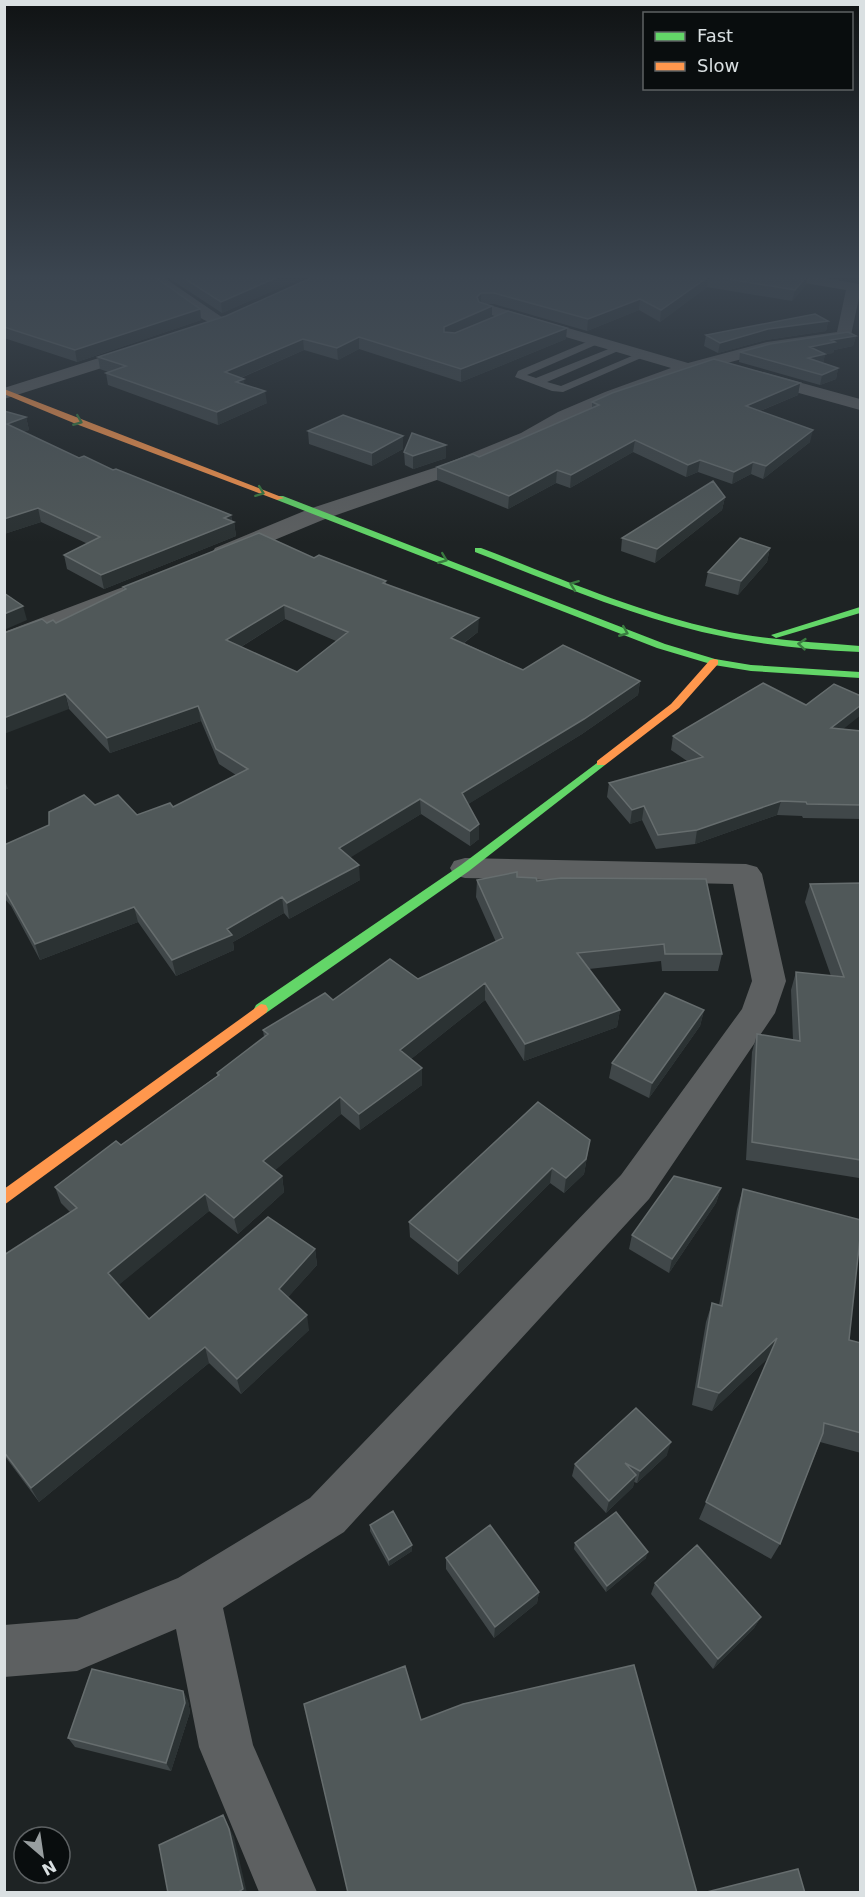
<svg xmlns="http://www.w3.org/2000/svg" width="865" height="1897" viewBox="0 0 865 1897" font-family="'DejaVu Sans',sans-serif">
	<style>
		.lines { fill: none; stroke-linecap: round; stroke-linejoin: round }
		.lane { fill: #5d6061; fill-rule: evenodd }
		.street { fill: #5d6061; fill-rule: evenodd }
		.fast { fill: #63d668; fill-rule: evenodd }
		.slow { fill: #ff974d; fill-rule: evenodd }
		.wall { fill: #404749; fill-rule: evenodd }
		.shaded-wall { fill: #2b3233 }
		.building { fill: #505859; stroke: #666d6e; stroke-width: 1.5; fill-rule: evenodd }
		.oneway { stroke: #3a7c40 }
	</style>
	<rect width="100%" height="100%" fill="#1e2324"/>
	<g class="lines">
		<path class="lane" d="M596 338 601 341 600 343 527 375 536 378 616 346H624L625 348 547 382 561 386 639 353 643 352 648 355 563 392 552 391 515 377 518 371Z"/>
		<path class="street" d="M146 277H163L229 322 221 327C204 323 156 291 146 277Z
			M786 277H820L859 284 860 293 850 340 768 352 694 372 617 400 572 420 535 441 454 474 325 519 231 558 223 560 215 558 212 553 215 548 309 509 440 466 521 433 558 412 605 392 671 368 481 312 479 309 481 306H493L688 363 767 342 837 332 846 290 793 281Z
			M143 344 149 345 151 349 149 353 4 399V388Z
			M755 370 860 399V410L749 379 746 375 749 371Z
			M123 587 131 589 135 594 131 599 4 648V632Z
			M465 858 746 864 757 867 762 874 786 981 775 1013 649 1199 344 1532 223 1608 253 1745 317 1892H259L199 1747 176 1629 77 1671 4 1677V1625L77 1619 178 1578 310 1498 621 1175 742 1009 752 981 733 884 465 878 454 875 450 868 454 861Z"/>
		<path class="fast" d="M277 496H283L665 644 715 659 751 665 860 672V678L751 671 714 665 657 648 277 500Z
			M475 548H481C559 578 637 612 719 630 765 640 813 642 860 646V652C808 650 754 644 702 632 624 613 550 581 475 552Z
			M860 607V613L776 638 771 635Z
			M601 760 605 761V765L469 871 266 1013H256L254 1009 256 1005 461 865Z"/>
		<path class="slow" d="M4 389 284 498 277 500 76 424 4 394Z
			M714 659 718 660V664L679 708 605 765H597V761L671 704 710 660Z
			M261 1004 266 1005 268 1009 266 1013 4 1205V1189Z"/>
	</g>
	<path class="wall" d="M4 277 200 309 201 320 77 362 4 338Z
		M167 277H304L222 313Z
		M313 277H807L806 285 792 301 707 287 660 322 639 310 587 331 494 304H485L492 306V317L566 339 461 382 359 349 338 360 304 350 241 378 245 385 267 403 218 425 108 385 106 373 108 372 100 369 98 357 226 316Z
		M828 321 826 331 766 340 718 353 704 346 706 335Z
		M856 336 853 346 834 350 833 353 825 354 823 363 838 368 836 379 820 385 739 362 740 352Z
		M800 383 798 395 760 411 810 442 763 479 751 474 732 484 698 472 686 477 633 452 570 488 556 483 508 509 437 480V467L479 457 592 408V402Z
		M26 417 29 430 23 432 79 458 113 470 231 515 232 521 234 522 236 536 104 589 67 569 64 555 88 544 41 522 4 534Z
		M308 431 403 436V449L372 466 309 444Z
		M446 445V458L413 469 405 465 404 452Z
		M725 497 722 510 655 563 621 551 622 538Z
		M770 548 767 562 738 595 705 586 708 572Z
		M314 558 386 581V584L478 632 464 643 523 670 640 681 638 695 582 734 468 804 479 839 470 846 421 814 350 857 360 880 289 919 284 913 233 942 234 950 176 976 138 922 40 960 11 906 4 898V845L95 805 137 815 173 807 236 775 219 764 201 721 110 753 69 709 47 623H56L124 590 123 587ZM285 619 336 641 297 672 241 647Z
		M843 729 861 731V819L803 818 802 816 777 815 695 844 656 849 642 820 630 824 607 797 609 783 687 761 671 750 673 736Z
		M517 877 537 881 722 954 718 971H662L661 961 589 969 620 1010 617 1027 524 1061 485 1000 411 1059 422 1068V1085L360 1130 341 1114 275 1170 282 1176 284 1192 238 1234 209 1211 118 1285 149 1319 315 1249 317 1265 288 1297 309 1330 241 1394 209 1363 39 1502 4 1455V1255L70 1212 61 1203 55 1187 121 1145 217 1076V1073L264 1037 263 1030 333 1000 418 979 496 942 476 897 477 880Z
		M861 883V1176L859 1178 746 1160 752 1052 757 1034 793 1040 791 990 796 972 831 976 805 902 810 884Z
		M704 1010 700 1026 649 1098 609 1078 612 1063Z
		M590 1140 584 1174 564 1193 550 1183 458 1275 410 1237 409 1222Z
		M721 1188 716 1203 669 1273 629 1249 632 1235Z
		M743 1189 849 1340 861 1343V1453L820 1442 780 1544 771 1559 699 1519 769 1357 712 1411 692 1405 706 1322 712 1303 719 1305 737 1209Z
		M667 1455 637 1483 634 1482 633 1487 606 1513 572 1476 575 1464Z
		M370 1525 412 1551 389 1566 370 1531Z
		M575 1543 646 1558 606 1592 574 1549Z
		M446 1558 539 1592 537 1603 494 1638 446 1569Z
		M655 1583 761 1617 754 1628 713 1669 651 1594Z
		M183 1691 188 1701 190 1712 171 1771 75 1747 68 1738Z"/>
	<path class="shaded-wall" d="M278 277H304L222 313 221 302Z
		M708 277H709L707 287 660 322 661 310Z
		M806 277H807L806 285 792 301 795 290Z
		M481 293V304L477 308V297Z
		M640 299 639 310 587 331 588 319Z
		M492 306V317L444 339V327Z
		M200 309 201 320 77 362 75 350Z
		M828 321 826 331 766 340 718 353 720 343 768 329Z
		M567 328 566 339 461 382V369Z
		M856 336 853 346 834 350 833 353 825 354 823 364 806 369 810 347 831 340Z
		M359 337V349L338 360 337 348Z
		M303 339 304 350 226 384 225 372Z
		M838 368 836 379 820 385 822 375Z
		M244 379 245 391 236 382Z
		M800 383 798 395 743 418 746 406Z
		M265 391 267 403 218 425 217 412Z
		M26 417 29 430 10 437 7 424Z
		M813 430 810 442 763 479 766 466Z
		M403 436V449L372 466V453Z
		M635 440 633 452 570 488 571 475Z
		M446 445V458L413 469V456Z
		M700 460 698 472 686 477 688 465Z
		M753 462 751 474 732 484 734 472Z
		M557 470 556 483 508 509 509 496Z
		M725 497 722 510 655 563 657 549Z
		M38 508 41 522 4 534V519Z
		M231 515 232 523 234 522 236 536 104 589 101 575Z
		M770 548 767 562 738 595 741 581Z
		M284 605 285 619 228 655 226 640Z
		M23 606 27 620 4 630V614Z
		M479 618 478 632 451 652V638Z
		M640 681 638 695 582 734 462 808V793Z
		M65 694 69 709 4 734V718Z
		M861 705V715L827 742 831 728Z
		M198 706 201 721 110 753 107 738Z
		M4 777 8 789 4 790Z
		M420 799 421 814 340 864 339 848Z
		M781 801 777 815 695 844 697 830Z
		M644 806 642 820 630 824 632 810Z
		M479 824V839L470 846V831Z
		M359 865 360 880 289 919 287 903Z
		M282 897 284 913 233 942 234 950 176 976 172 960Z
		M134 907 138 922 40 960 35 944Z
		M485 983V1000L401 1067 400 1050Z
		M620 1010 617 1027 524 1061 525 1044Z
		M704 1010 700 1026 649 1098 652 1083Z
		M422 1068V1085L360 1130 359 1114Z
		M340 1097 341 1114 266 1178 263 1161Z
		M590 1140 584 1174 564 1193 566 1178Z
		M552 1168 550 1183 458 1275V1261Z
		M282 1176 284 1192 238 1234 234 1218Z
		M721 1188 716 1203 669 1273 672 1259Z
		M205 1194 209 1211 114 1289 108 1273Z
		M315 1249 317 1265 281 1305 279 1289Z
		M307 1315 309 1330 241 1394 237 1379Z
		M777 1338 770 1356 712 1411 719 1393Z
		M205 1347 209 1363 39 1502 31 1488Z
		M671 1442 667 1455 637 1483 640 1471Z
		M636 1475 633 1487 606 1513 609 1501Z
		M412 1545V1551L389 1566V1560Z
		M648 1552 646 1558 606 1592 607 1586Z
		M539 1592 537 1603 494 1638 495 1627Z
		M761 1617 754 1628 713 1669 718 1659Z
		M183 1691 188 1701 190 1712 171 1771 166 1763Z
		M223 1815 234 1837 247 1893H237Z"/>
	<path class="building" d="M4 277H155L200 309 75 350 4 327Z
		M182 277H278L221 302Z
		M313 277H708L661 310 640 299 588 319 494 293H481L477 297 479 302 492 306 444 327V332L455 333 508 311 567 328 461 369 359 337 337 348 303 339 225 372 244 379 236 382 265 391 217 412 106 373 126 366 98 357 226 316Z
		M716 277H806L795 290Z
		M815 314 828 321 768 329 720 343 706 335Z
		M848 332 856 336 831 340 835 342 810 347 825 354 808 358 838 368 822 375 740 352 770 344Z
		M714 359 800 383 746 406 813 430 766 466 753 462 734 472 700 460 688 465 635 440 571 475 557 470 509 496 437 467 473 454 479 457 599 405 592 402 612 393Z
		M4 411 26 417 7 424 79 458 84 456 113 470 116 469 231 515 224 518 234 522 101 575 64 555 100 537 38 508 4 519Z
		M343 415 403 436 372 453 308 431Z
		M412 433 446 445 413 456 404 452Z
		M713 481 725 497 657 549 622 538Z
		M259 533 314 558 319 555 386 581 383 583 479 618 451 638 523 670 563 645 640 681 584 719 462 793 479 824 470 831 420 799 339 848 359 865 287 903 282 897 227 929 232 935 172 960 134 907 35 944 4 889V845L49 825V812L84 795 95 805 118 795 137 815 170 803 173 807 248 769 216 749 198 706 107 738 65 694 4 718V633L42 619 47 623 53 620 56 623 126 589 123 587ZM284 605 348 632 297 672 226 640Z
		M740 538 770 548 741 581 708 572Z
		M4 593 23 606 4 614Z
		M763 683 806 705 834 684 861 696V705L831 728 861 731V805L807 804 806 802 781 801 697 830 658 835 644 806 632 810 609 783 703 757 673 736Z
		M517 872V877L536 878 537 881 561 878 706 879 722 954H665L664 944 577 953 620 1010 525 1044 485 983 400 1050 422 1068 359 1114 340 1097 263 1161 282 1176 234 1218 205 1194 108 1273 149 1319 268 1217 315 1249 279 1289 307 1315 237 1379 205 1347 31 1488 4 1452V1255L77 1208 55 1187 116 1141 121 1145 219 1075 217 1073 268 1034 263 1030 325 993 333 1000 390 959 418 979 503 938 477 880Z
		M861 883V1160L752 1142 757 1034 800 1041 796 972 844 977 810 884Z
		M665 993 704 1010 652 1083 612 1063Z
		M538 1102 590 1140 586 1159 566 1178 552 1168 458 1261 409 1222Z
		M674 1176 721 1188 672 1259 632 1235Z
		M743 1189 861 1220V1229L849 1340 861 1343V1433L824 1423 823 1433 780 1544 706 1502 777 1338 719 1393 698 1387 712 1303 722 1306Z
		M636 1408 671 1442 640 1471 625 1463 636 1475 609 1501 575 1464Z
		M393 1511 412 1545 389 1560 370 1525Z
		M616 1512 648 1552 607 1586 575 1543Z
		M490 1525 539 1592 495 1627 446 1558Z
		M697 1545 761 1617 718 1659 655 1583Z
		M634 1665 697 1893H348L304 1704 405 1666 421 1720 463 1704Z
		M92 1669 183 1691 185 1703 166 1763 68 1738Z
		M223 1815 229 1829 243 1889 237 1893H168L159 1845Z
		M798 1869 805 1893H703Z"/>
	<defs><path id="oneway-chevron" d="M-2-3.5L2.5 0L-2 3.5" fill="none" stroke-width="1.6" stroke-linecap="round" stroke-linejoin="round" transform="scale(1.5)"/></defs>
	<g class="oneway">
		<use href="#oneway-chevron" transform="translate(78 421) rotate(22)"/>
		<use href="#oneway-chevron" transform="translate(260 492) rotate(21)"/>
		<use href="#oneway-chevron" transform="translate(443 559) rotate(22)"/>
		<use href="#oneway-chevron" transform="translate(574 585) rotate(-159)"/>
		<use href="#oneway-chevron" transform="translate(624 632) rotate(22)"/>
		<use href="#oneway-chevron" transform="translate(802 644) rotate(-175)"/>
	</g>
	<linearGradient id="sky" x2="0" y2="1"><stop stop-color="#101314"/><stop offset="0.51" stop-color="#3b4550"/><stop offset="1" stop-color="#3b4550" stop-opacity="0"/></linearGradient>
	<rect width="865" height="543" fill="url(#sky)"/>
	<rect width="865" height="1897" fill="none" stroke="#dae0e2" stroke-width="12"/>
	<rect x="643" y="12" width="210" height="78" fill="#090d0e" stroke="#5d6163" stroke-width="1.5"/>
	<rect x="655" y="32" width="30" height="9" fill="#63d668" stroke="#5d6163" stroke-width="1.5"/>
	<text x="697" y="42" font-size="18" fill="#dae0e2">Fast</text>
	<rect x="655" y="62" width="30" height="9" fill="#ff974d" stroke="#5d6163" stroke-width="1.5"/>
	<text x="697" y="72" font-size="18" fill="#dae0e2">Slow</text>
	<g transform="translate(42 1855) rotate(151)"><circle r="28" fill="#090d0e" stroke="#5d6163" stroke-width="1.5"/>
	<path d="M0-4.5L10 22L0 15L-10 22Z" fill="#989ea0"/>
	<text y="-9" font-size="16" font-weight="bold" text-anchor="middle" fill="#dae0e2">N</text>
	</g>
</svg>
